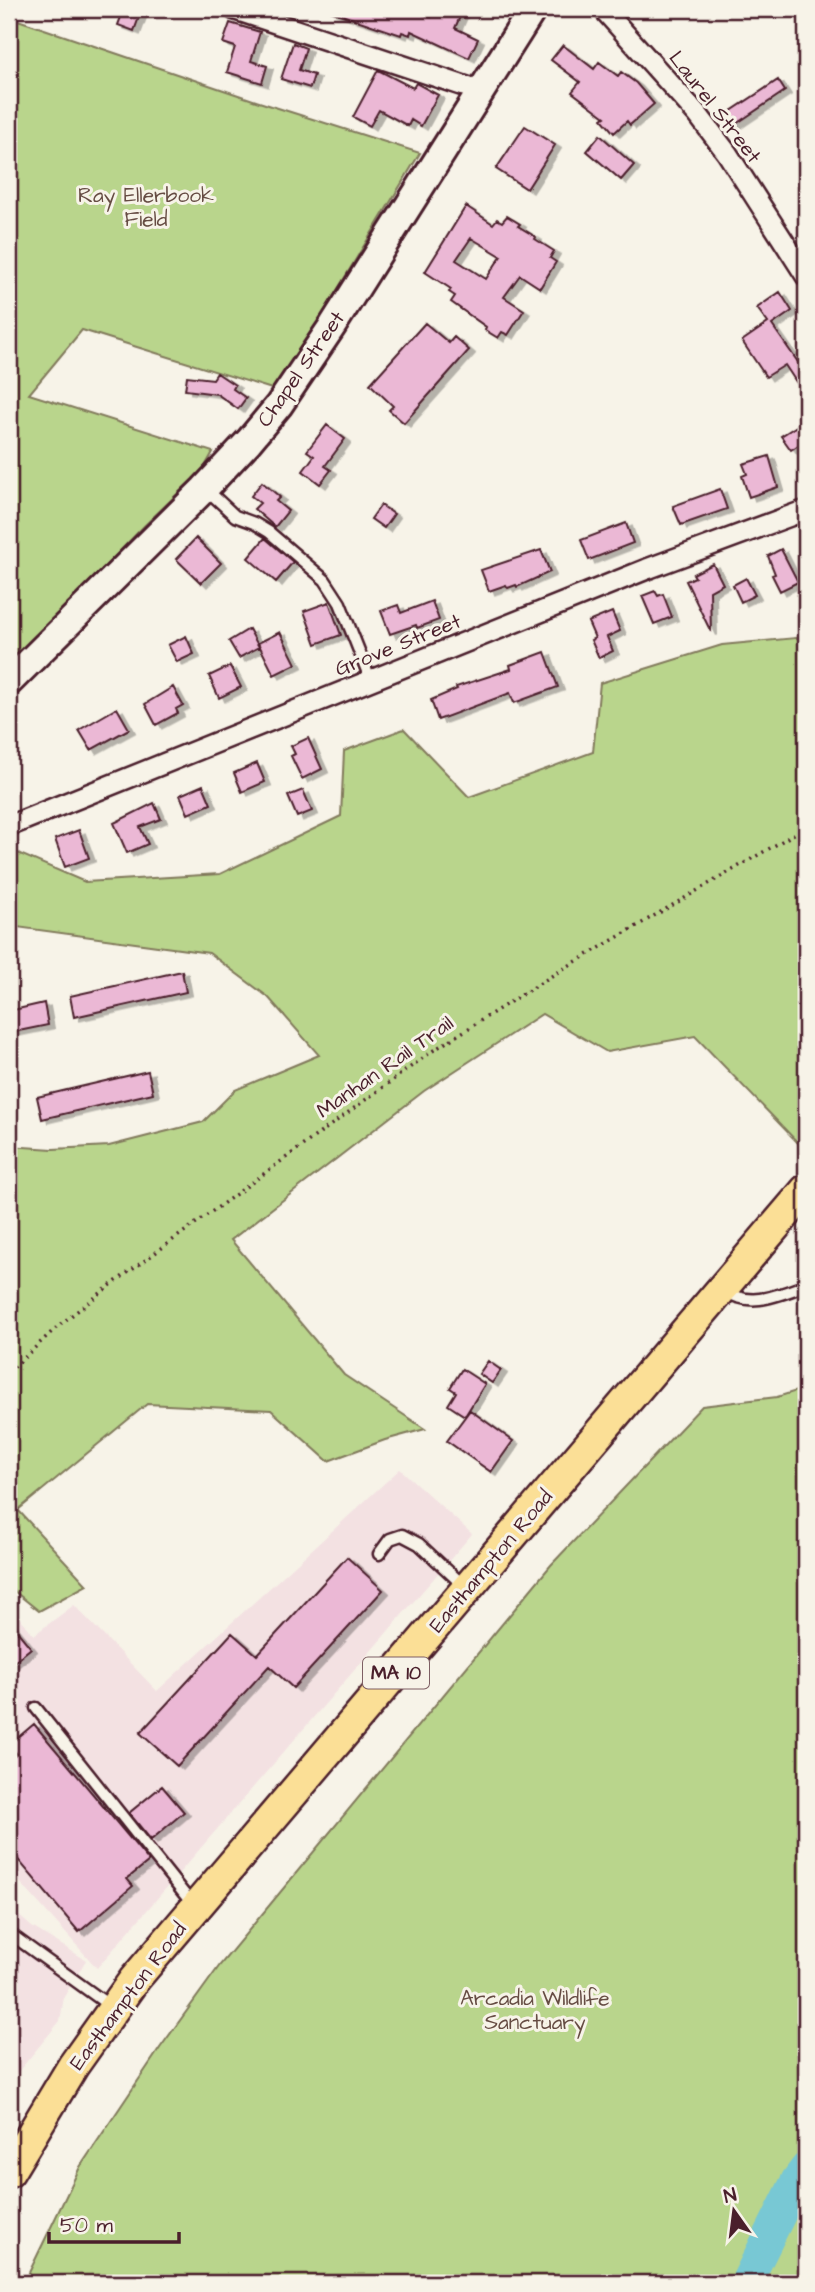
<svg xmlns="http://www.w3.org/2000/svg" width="815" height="2292" viewBox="0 0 815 2292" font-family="'Architects Daughter',sans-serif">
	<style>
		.built { fill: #f3e1e2 }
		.green { fill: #b9d58c; stroke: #827a5c; stroke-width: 2 }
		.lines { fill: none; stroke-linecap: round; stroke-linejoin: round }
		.river { stroke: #78c8d4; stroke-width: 32 }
		.building { fill: #ebb8d5; stroke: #4a1f2b; stroke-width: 2; fill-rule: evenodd; filter: url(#shadow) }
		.service-casing { stroke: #4a1f2b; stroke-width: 15 }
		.minor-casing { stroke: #4a1f2b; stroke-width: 24 }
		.secondary-casing { stroke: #4a1f2b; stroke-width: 32 }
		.primary-casing { stroke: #4a1f2b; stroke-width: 35 }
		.path { stroke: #4a1f2b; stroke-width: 3.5; stroke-dasharray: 2 5; stroke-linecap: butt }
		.service { stroke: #f7f3e8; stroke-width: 10 }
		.minor { stroke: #f7f3e8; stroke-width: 19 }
		.secondary { stroke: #f7f3e8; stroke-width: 26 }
		.primary { stroke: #fbdf96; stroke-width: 30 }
		.labels { text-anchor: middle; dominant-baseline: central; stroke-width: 6; stroke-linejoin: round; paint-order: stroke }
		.shield { fill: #f7f3e8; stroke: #7e5f64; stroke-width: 2 }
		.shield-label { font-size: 19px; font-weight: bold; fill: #4a1f2b }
		.street-label { font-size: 21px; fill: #4a1f2b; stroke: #f7f3e8 }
		.park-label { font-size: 21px; fill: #664c43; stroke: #f7f3e8 }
	</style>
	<defs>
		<filter id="shadow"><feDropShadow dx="6" dy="3.5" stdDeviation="0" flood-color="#0004"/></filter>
	</defs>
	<rect width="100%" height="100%" fill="#f7f3e8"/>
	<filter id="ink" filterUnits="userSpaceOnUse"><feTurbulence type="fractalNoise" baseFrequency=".0143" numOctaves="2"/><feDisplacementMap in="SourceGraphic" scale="14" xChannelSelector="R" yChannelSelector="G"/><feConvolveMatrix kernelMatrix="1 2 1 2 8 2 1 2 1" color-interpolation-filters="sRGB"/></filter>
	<g filter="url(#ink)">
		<path class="built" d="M400 1469 472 1534 97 1968 9 1870V1605L34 1635 74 1605 157 1691Z
			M9 1907 32 1927 86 1960 64 1997 60 2021 9 2083Z"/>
		<path class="green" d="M9 17 259 102 420 153 310 335 272 389 82 330 29 394 213 452 204 468 144 526 9 666Z
			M806 637V1145L803 1148 695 1036 607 1052 542 1014 424 1091 231 1240 344 1375 425 1429 385 1440 328 1461 271 1410 147 1404 18 1510 87 1585 39 1611 9 1587V1146L53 1149 109 1146 203 1122 235 1090 319 1055 268 997 209 953 9 926V851L11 850 85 882 220 874 341 816 344 751 404 729 469 797 593 752 600 683 722 645Z
			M806 1388V2283H24L80 2167 160 2048 220 1965 551 1565 702 1406 777 1397Z"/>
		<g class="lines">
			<path class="river" d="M746 2283 797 2180 806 2168"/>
		</g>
		<path class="building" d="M124 9H142L134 31 118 25Z
			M330 9H392L405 13 407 9 431 17 435 9H455L462 12 455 28 478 39 469 58 411 31 410 35 402 32 401 35 330 11Z
			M230 23 260 32 251 61 267 66 262 83 227 72 235 47 223 43Z
			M293 43 306 48 299 70 314 75 310 88 281 79Z
			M563 45 594 69 599 62 618 76 621 72 636 83 654 104 630 125 627 121 614 133 602 119 605 117 572 92 580 82 551 60Z
			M378 70 413 88 416 83 438 95 421 126 411 120 408 126 379 110 370 126 353 117Z
			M778 80 785 91 730 128 722 117Z
			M525 126 555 145 527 189 496 169Z
			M600 135 634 165 621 180 587 151Z
			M466 206 493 224 497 219 502 222 507 216 520 224 518 226 536 237 535 239 554 251 550 258 556 262 540 288 520 275 504 297 524 310 508 335 502 332 498 338 485 330 486 327 451 302 455 296 449 292 451 289 425 272ZM471 238 501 256 486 279 456 260Z
			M780 292 792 311 772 325 800 365 806 361V397L785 365 766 377 742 341 768 323 757 308Z
			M425 323 449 343 454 337 469 350 404 423 389 410 393 406 370 384Z
			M217 373 235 385 233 389 246 398 238 409 217 394 185 390 187 376 213 379Z
			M806 420V440L791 450 781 436Z
			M327 425 345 439 325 466 331 470 320 484 303 471 314 456 307 451Z
			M769 456 778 487 749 497 742 476 747 474 743 464Z
			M262 482 280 497 276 501 288 511 275 527 254 509 260 503 251 496Z
			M720 489 727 509 681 525 673 506Z
			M381 505 394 514 384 528 371 519Z
			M626 523 633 543 589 560 581 540Z
			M196 538 221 563 201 583 176 559Z
			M265 538 293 562 276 582 248 558Z
			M781 549 798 582 780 591 772 575 775 574 768 556Z
			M541 550 550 572 517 587 516 585 508 588 506 585 489 591 481 570Z
			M713 564 723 584 710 591 711 632 686 581 695 577 693 574Z
			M746 578 755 595 741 602 733 585Z
			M655 591 658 596 663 594 672 617 654 624 642 596Z
			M432 601 439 620 417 628 416 625 390 634 381 611 398 605 401 613Z
			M329 602 341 635 316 644 304 611Z
			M612 612 620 631 607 637 613 651 599 658 591 640 595 638 588 622Z
			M249 629 259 647 239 658 229 641Z
			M280 632 296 664 274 675 258 643Z
			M186 636 194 654 177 662 168 645Z
			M545 652 558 687 514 703 510 693 438 720 431 700 457 689 456 687 511 669 510 665Z
			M230 666 241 687 219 698 209 676Z
			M173 687 183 705 176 709 178 713 156 725 145 704Z
			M117 708 129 729 91 750 79 730Z
			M308 738 322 769 302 779 291 756 295 754 291 746Z
			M257 763 265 782 242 792 234 773Z
			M203 785 211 804 188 814 180 795Z
			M303 790 312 811 297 817 288 796Z
			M154 803 161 819 140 827 148 844 127 853 114 823Z
			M79 830 89 858 65 867 55 839Z
			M182 971 186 992 74 1017 70 996Z
			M44 1003 48 1025 9 1033V1011Z
			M148 1071 153 1093 42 1119 37 1097Z
			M488 1361 501 1370 492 1383 479 1374Z
			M462 1369 485 1384 465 1416 448 1405 456 1392 450 1388Z
			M470 1410 513 1441 491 1472 447 1441Z
			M347 1557 383 1590 293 1688 269 1666 177 1766 140 1733 232 1633 257 1655Z
			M9 1621 31 1648 9 1666Z
			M34 1724 149 1861 127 1879 133 1886 79 1932 9 1849V1761L17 1754 9 1745Z
			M162 1786 184 1812 151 1840 129 1813Z"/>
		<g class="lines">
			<g class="service-casing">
				<path id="service" d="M206 489 235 516 254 523 269 532 325 580 340 603 371 681
					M724 1290C750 1309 778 1295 806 1285
					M379 1554 390 1539 402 1535 419 1544 464 1586
					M36 1708 193 1905
					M9 1933 110 2006"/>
			</g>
			<g class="minor-casing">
				<path id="minor" d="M233 9 479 91
					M603 9 698 115 727 153 806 276
					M9 826 647 569 806 510"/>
			</g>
			<g class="secondary-casing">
				<path id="secondary" d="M9 682 204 489 249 441 279 405 333 325 533 9"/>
			</g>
			<g class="primary-casing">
				<path id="primary" d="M9 2172 73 2066 134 1980 806 1190"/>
			</g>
			<path class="path" d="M9 1372 58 1326 111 1285 434 1050 553 975 806 827"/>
			<use href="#service" class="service"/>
			<use href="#minor" class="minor"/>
			<use href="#secondary" class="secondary"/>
			<use href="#primary" class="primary"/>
		</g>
	</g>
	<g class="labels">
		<rect class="shield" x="363" y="1657.5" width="66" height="31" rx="5"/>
		<g class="shield-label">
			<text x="396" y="1673">MA 10</text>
		</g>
		<g class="street-label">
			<text transform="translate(715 107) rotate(52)">Laurel Street</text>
			<text transform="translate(301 369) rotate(-55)">Chapel Street</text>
			<text transform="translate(398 645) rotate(-22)">Grove Street</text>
			<text transform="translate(385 1067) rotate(-35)">Manhan Rail Trail</text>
			<text transform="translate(491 1561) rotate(-50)">Easthampton Road</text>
			<text transform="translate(128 1996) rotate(-53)">Easthampton Road</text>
		</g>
		<g class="park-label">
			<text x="146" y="195">Ray Ellerbook<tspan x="146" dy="24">Field</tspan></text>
			<text x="535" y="1998">Arcadia Wildlife<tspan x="535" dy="24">Sanctuary</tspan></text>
		</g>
	</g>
	<rect width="815" height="2292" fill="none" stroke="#f7f3e8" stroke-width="35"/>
	<rect x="18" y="18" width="780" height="2257" fill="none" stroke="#4a1f2b" stroke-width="2.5" filter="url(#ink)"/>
	<g transform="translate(734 2211) rotate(346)" stroke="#f7f3e8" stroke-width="5" paint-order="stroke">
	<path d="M0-5L12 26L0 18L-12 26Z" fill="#4a1f2b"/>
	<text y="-10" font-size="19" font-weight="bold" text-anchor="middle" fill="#4a1f2b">N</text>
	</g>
	<path d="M49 2232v10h130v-10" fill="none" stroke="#4a1f2b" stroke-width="3.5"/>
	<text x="60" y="2232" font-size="21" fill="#4a1f2b" stroke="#f7f3e8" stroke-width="5" paint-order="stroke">50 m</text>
</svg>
